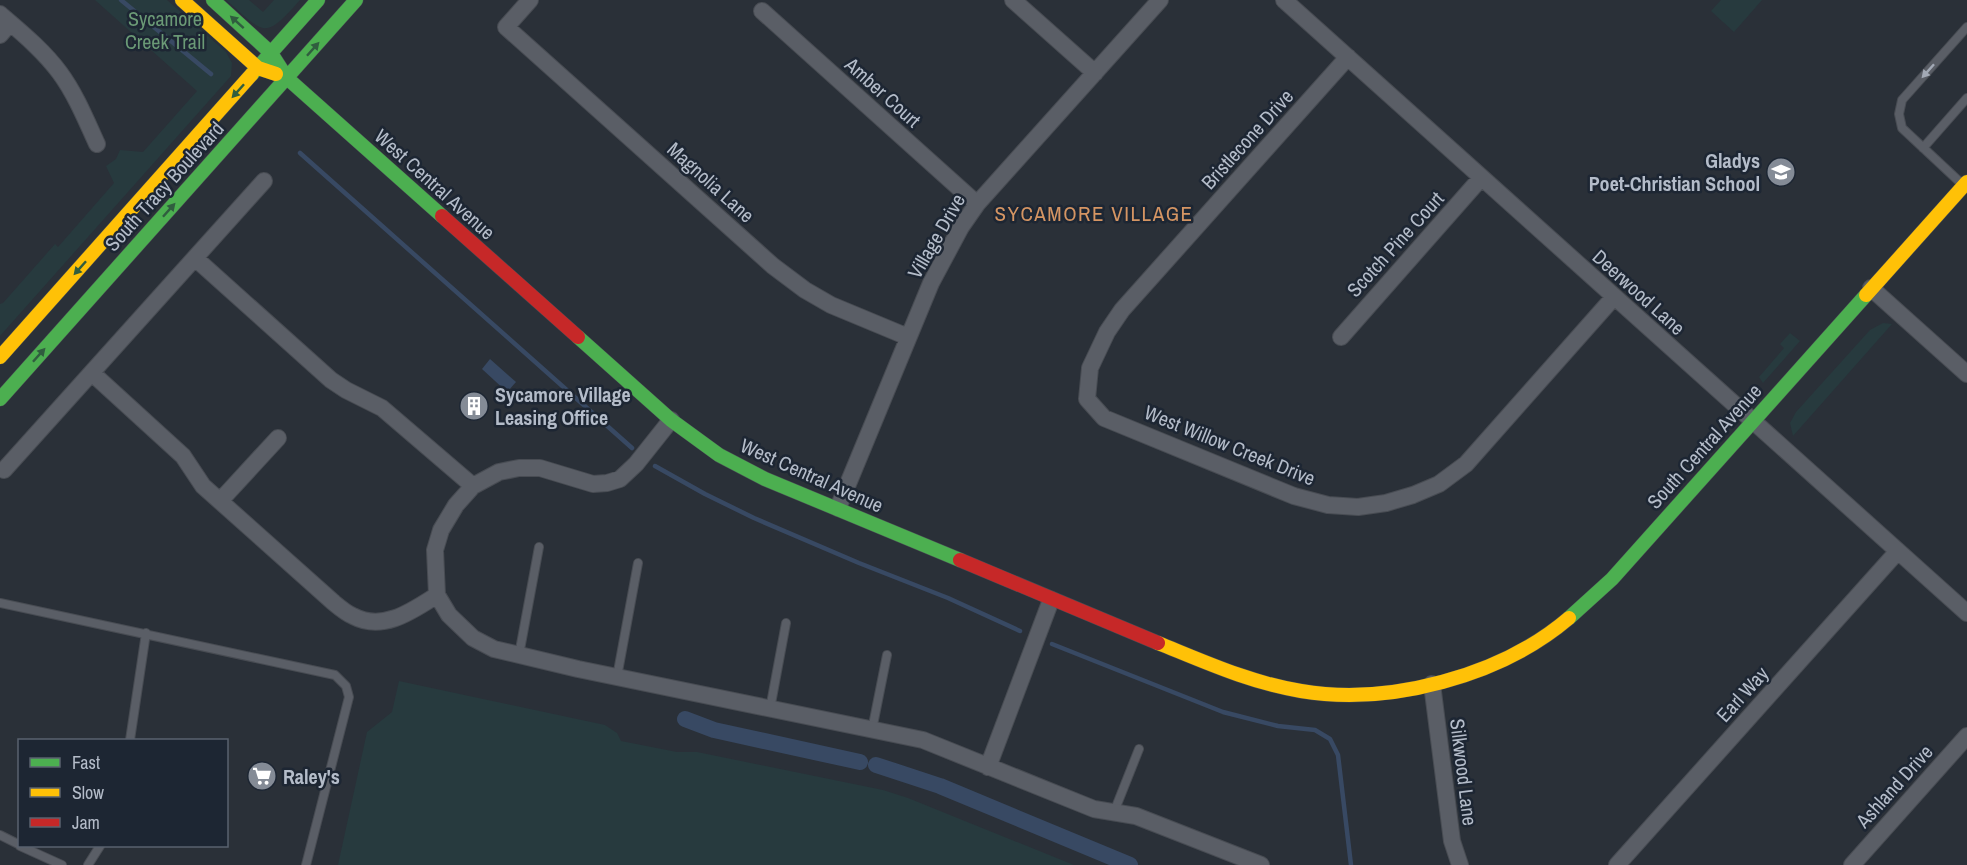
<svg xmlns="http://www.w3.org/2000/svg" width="1967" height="865" viewBox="0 0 1967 865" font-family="'Archivo Narrow',sans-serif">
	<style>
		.green { fill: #273a3e }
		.water { fill: #384963 }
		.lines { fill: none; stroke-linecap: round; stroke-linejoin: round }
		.stream { stroke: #384963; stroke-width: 4.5 }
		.canal { stroke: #384963; stroke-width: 16 }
		.lane-casing { stroke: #484c53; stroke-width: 10 }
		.street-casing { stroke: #484c53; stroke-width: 18 }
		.fast-casing { stroke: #484c53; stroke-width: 15 }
		.slow-casing { stroke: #484c53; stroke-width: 15 }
		.jam-casing { stroke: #484c53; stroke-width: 15 }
		.lane { stroke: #5a5e66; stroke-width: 8 }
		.street { stroke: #5a5e66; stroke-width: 16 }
		.fast { stroke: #4caf50; stroke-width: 14 }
		.slow { stroke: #ffc107; stroke-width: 14 }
		.jam { stroke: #c62828; stroke-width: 14 }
		.oneway { fill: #305d3f }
		.oneway2 { fill: #a2a9b5 }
		.labels { text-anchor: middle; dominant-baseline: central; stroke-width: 5; stroke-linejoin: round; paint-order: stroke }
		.park-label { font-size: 20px; fill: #6b9a76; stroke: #1d2633 }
		.street-label { font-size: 20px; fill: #b4bcc9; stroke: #1d2633 }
		.poi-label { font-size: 20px; font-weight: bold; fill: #b4bcc9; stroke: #1d2633; text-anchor: start }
		.neighbourhood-label { font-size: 21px; letter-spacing: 1.5px; fill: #d59563; stroke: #1d2633 }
	</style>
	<rect width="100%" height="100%" fill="#2a3038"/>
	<path class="green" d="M95 0H167L226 52 232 63 231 76 0 336V304L3 303 55 244 58 247 114 183 106 166 116 159 120 150 143 152 197 91Z
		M226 0H249L263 12 274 0H300C263 42 265 33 226 0Z
		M1721 0H1762L1734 32 1711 11Z
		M1883 323 1892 324 1793 436 1790 423 1796 412 1870 330Z
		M1790 333 1800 341 1763 383 1759 377 1784 348 1780 344Z
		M399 681 605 725 617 733 621 741 677 752H697L883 790 908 798 1074 865H338L367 732 392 712Z"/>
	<path class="water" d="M490 359 516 382 507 392 482 369Z"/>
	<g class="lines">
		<path class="stream" d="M121 0 211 74
			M300 153 632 448
			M655 466 705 494 754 518 859 563 948 598 1020 631
			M1052 644 1223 712 1278 726 1315 730 1330 739 1338 755 1351 865"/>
		<path class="canal" d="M685 719 714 730 860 762
			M876 765 940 786 1130 865"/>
		<g class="lane-casing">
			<path id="lane" d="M1923 148 1967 98
				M1963 185 1902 128 1899 114 1902 100 1967 27
				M0 603 335 675 346 686 349 697 306 865
				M519 655 539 547
				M617 677 638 563
				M770 709 786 623
				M872 730 887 655
				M130 740 146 633
				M1114 812 1139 749
				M0 835 20 845
				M20 846 62 865
				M88 865 100 846"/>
		</g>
		<g class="street-casing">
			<path id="street" d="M530 0 506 27 773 266 805 290 831 305 908 337
				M1013 0 1095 73
				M1284 0 1967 613
				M762 11 977 204
				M0 14C21 32 44 51 60 73 76 95 86 120 97 144
				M0 35 10 23
				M1348 57 1122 310 1107 332 1090 368 1087 399 1104 418 1294 496 1328 505 1358 507 1386 503 1413 495 1439 484 1466 464 1614 297
				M195 258 331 380 346 390 382 408 473 486
				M1871 288 1967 374
				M1341 337 1481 178
				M92 373 183 456 203 486 333 602C339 607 346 613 353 616 383 632 412 611 437 595
				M671 420 636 464 620 479 607 483 593 484 540 468H519L499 472 473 486 456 505 441 530 435 550 437 595 449 615 473 638 494 649 578 669 923 740 1094 809 1136 816 1261 865
				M4 470 264 181
				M220 501 278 438
				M838 508 931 283 961 227 977 204 1160 0
				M1432 684 1452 841 1460 865
				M988 767 1051 600
				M1617 865 1898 551
				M1852 865 1967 736"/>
		</g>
		<g class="fast-casing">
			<path id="fast" d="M213 0 271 53 287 78 442 216
				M252 74 318 0
				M578 337 671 420 719 455 765 479 960 560
				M0 399 356 0
				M1569 618 1612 579 1866 295"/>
		</g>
		<g class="slow-casing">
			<path id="slow" d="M182 0 258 68 276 74
				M1866 295 1967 182
				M0 357 252 74
				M1158 643C1205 662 1251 683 1301 691 1389 706 1501 676 1569 618"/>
		</g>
		<g class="jam-casing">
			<path id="jam" d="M442 216 578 337
				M960 560 1158 643"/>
		</g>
		<use href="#lane" class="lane"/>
		<use href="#street" class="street"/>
		<use href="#fast" class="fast"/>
		<use href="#slow" class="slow"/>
		<use href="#jam" class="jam"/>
	</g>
	<defs><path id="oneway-solid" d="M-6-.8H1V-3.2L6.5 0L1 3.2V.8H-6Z" transform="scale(1.5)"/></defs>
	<g class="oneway">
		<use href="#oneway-solid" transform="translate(237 22) rotate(-138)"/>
		<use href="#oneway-solid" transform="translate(313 49) rotate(-48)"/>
		<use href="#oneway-solid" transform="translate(238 91) rotate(132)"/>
		<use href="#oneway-solid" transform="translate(169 210) rotate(-48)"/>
		<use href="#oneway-solid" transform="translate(80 268) rotate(132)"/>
		<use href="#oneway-solid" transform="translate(39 355) rotate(-48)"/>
	</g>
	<use class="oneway2" href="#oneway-solid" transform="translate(1928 71) rotate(132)"/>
	<defs>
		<g id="school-disc" transform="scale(1.5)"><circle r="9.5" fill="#848b96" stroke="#1d2633"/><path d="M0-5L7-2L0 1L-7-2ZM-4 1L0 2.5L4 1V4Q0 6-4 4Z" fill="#fff"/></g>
		<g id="building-disc" transform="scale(1.5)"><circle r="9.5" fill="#848b96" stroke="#1d2633"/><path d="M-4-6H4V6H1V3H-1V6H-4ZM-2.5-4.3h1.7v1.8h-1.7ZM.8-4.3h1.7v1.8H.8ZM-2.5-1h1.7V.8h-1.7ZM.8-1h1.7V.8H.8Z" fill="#fff"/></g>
		<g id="supermarket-disc" transform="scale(1.5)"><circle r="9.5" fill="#848b96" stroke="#1d2633"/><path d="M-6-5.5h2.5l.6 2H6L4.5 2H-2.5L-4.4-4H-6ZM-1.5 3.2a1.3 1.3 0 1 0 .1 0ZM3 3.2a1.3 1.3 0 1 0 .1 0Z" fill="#fff"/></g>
	</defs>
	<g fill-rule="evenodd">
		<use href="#school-disc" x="1781" y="172"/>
		<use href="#building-disc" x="474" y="406"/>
		<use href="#supermarket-disc" x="262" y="776"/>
	</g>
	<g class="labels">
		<g class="park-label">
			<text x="165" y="18">Sycamore<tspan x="165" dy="23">Creek Trail</tspan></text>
		</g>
		<g class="street-label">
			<text transform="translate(883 92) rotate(42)">Amber Court</text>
			<text transform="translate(1247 139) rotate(-48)">Bristlecone Drive</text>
			<text transform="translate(711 182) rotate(42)">Magnolia Lane</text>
			<text transform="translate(435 184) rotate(42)">West Central Avenue</text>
			<text transform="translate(164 186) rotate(-48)">South Tracy Boulevard</text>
			<text transform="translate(936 236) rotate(-60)">Village Drive</text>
			<text transform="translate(1395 244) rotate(-48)">Scotch Pine Court</text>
			<text transform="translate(1639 292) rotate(42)">Deerwood Lane</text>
			<text transform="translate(1230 445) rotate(22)">West Willow Creek Drive</text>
			<text transform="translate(1704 446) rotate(-48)">South Central Avenue</text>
			<text transform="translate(812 475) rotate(24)">West Central Avenue</text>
			<text transform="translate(1742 694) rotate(-48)">Earl Way</text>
			<text transform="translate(1464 772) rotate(83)">Silkwood Lane</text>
			<text transform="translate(1894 786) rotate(-48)">Ashland Drive</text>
		</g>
		<g class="poi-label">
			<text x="1760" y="160" text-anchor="end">Gladys<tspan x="1760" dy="23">Poet-Christian School</tspan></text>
			<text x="495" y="394">Sycamore Village<tspan x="495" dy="23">Leasing Office</tspan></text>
			<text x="283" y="776">Raley's</text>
		</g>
		<g class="neighbourhood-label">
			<text x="1094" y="213">SYCAMORE VILLAGE</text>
		</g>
	</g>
	<rect x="18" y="739" width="210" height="108" fill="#1d2633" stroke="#59626f" stroke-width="1.5"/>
	<rect x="30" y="758" width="30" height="9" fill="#4caf50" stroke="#59626f" stroke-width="1.5"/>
	<text x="72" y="769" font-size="18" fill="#b4bcc9">Fast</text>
	<rect x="30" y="788" width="30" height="9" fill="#ffc107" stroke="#59626f" stroke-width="1.5"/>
	<text x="72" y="799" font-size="18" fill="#b4bcc9">Slow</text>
	<rect x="30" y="818" width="30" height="9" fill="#c62828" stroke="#59626f" stroke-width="1.5"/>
	<text x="72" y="829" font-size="18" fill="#b4bcc9">Jam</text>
</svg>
